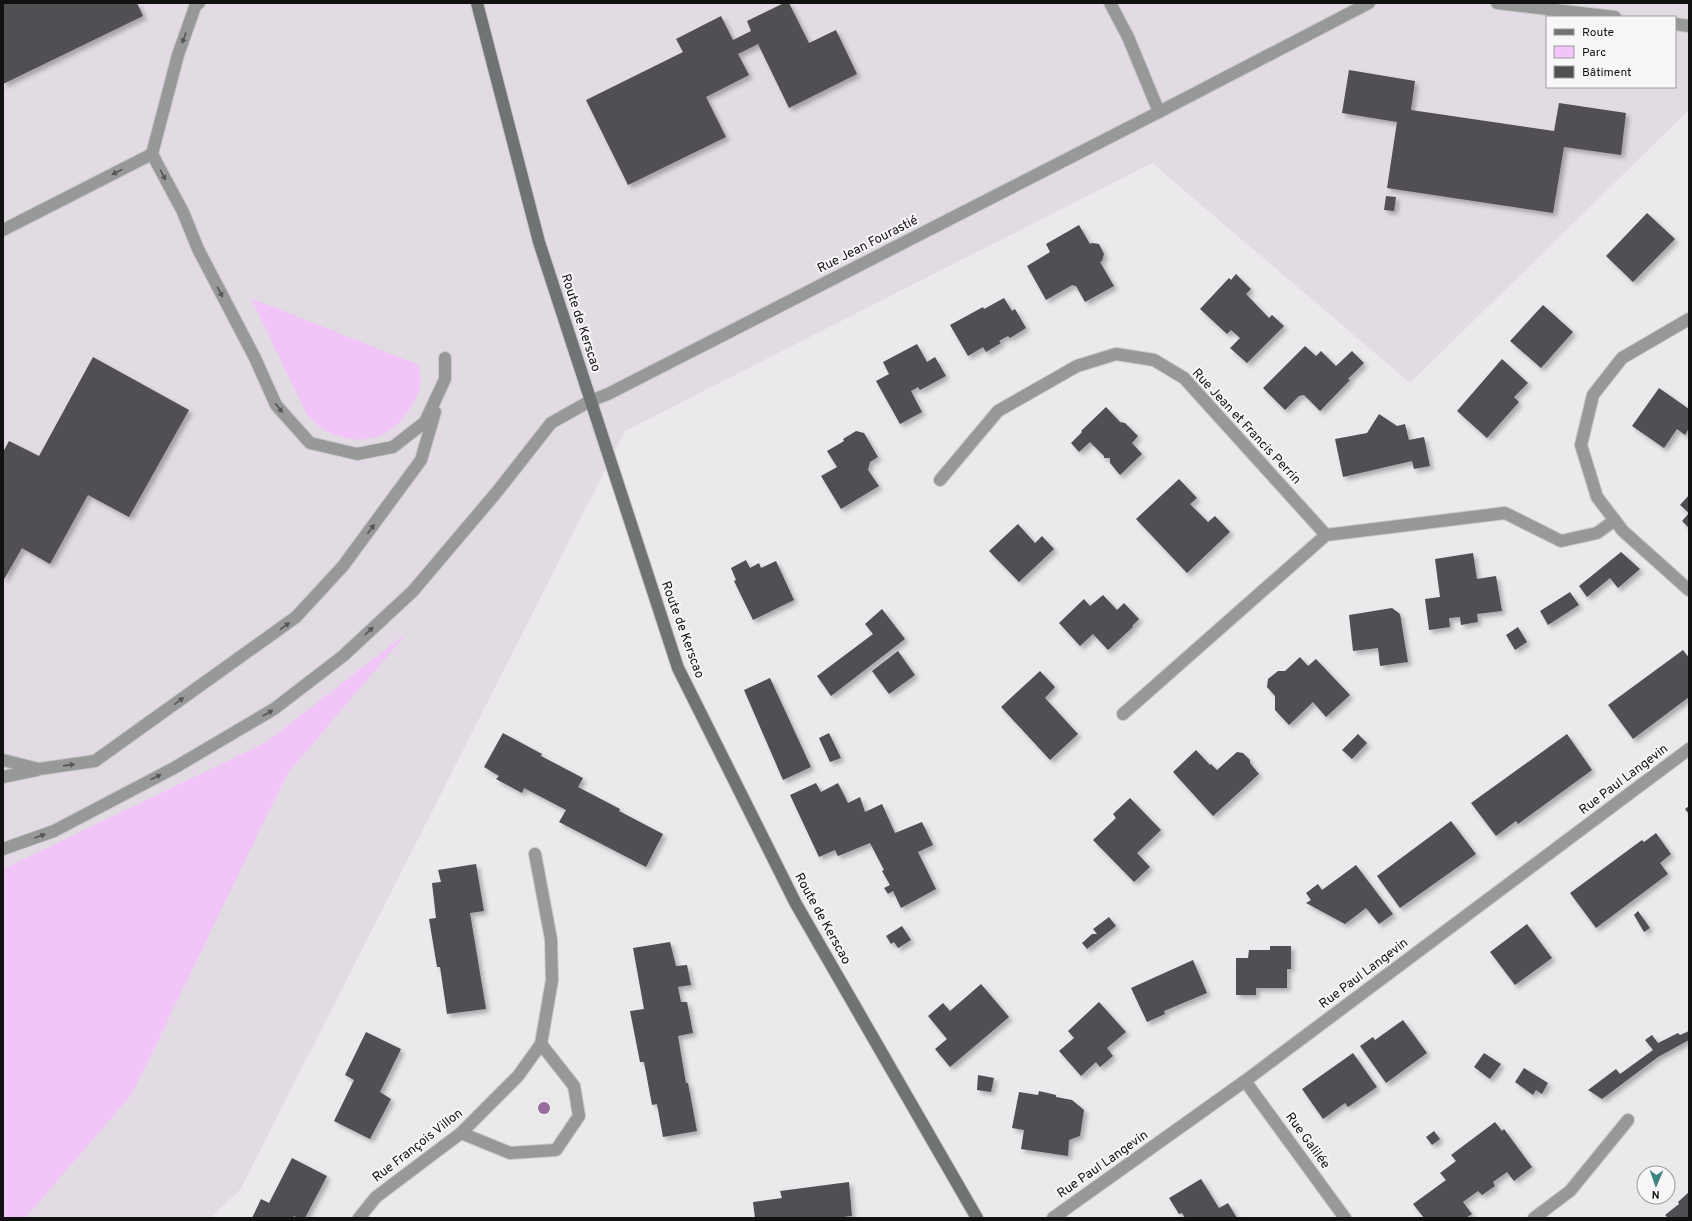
<svg xmlns="http://www.w3.org/2000/svg" width="1692" height="1221" viewBox="0 0 1692 1221" font-family="Overpass,sans-serif">
	<style>
		.built { fill: #e3dbe4; fill-rule: evenodd }
		.green { fill: #f1c5f8 }
		.building { fill: #514f52; filter: url(#shadow) }
		.lines { fill: none; stroke-linecap: round; stroke-linejoin: round }
		.lane-casing { stroke: #c8c6c9; stroke-width: 14 }
		.street-casing { stroke: #c8c6c9; stroke-width: 14 }
		.secondary-casing { stroke: #c8c6c9; stroke-width: 14 }
		.lane { stroke: #979999; stroke-width: 12 }
		.street { stroke: #979999; stroke-width: 12 }
		.secondary { stroke: #707373; stroke-width: 12 }
		.tree { fill: #976e9e }
		.oneway { fill: #545556 }
		.labels { text-anchor: middle; dominant-baseline: central; stroke-width: 4; stroke-linejoin: round; paint-order: stroke }
		.street-label { font-size: 13px; fill: #121112; stroke: #f9f6f9 }
	</style>
	<defs>
		<filter id="shadow"><feDropShadow dx="3.5" dy="3.5" stdDeviation="2" flood-color="#0004"/></filter>
	</defs>
	<rect width="100%" height="100%" fill="#ebe9ec"/>
	<path class="built" d="M3 3H1689V110L1410 383 1152 163 625 431 240 1190 210 1218H3ZM1547 17H1675V87H1547Z"/>
	<path class="green" d="M251 298 419 365C419 372 421 380 420 387 419 396 412 406 406 414 385 444 348 447 319 426 314 422 310 417 306 413Z
		M407 633 287 774 132 1094 25 1218H3V869L265 743Z"/>
	<path class="building" d="M3 3H137L143 16 3 84Z
		M784 3H789L809 43 836 30 857 74 789 108 758 44 738 54 749 75 706 97 726 137 628 185 586 100 683 52 676 39 721 16 733 40 751 31 747 21Z
		M1349 70 1415 81 1411 110 1554 131 1559 103 1626 113 1621 155 1564 147 1553 213 1387 188 1397 122 1342 113Z
		M1386 196 1396 197 1394 211 1384 210Z
		M1647 213 1675 239 1633 282 1606 256Z
		M1079 225 1090 244 1092 243 1099 244 1104 254 1102 261 1100 262 1114 286 1085 302 1076 286 1072 285 1046 300 1027 266 1050 252 1046 244Z
		M1236 274 1251 289 1246 294 1269 318 1272 315 1284 326 1247 363 1230 348 1240 338 1231 330 1227 334 1200 309 1229 278 1231 280Z
		M1004 298 1012 311 1015 309 1026 328 1010 338 1008 336 999 341 1001 343 986 352 983 347 968 356 950 325 983 307 984 309Z
		M1543 305 1573 332 1541 368 1510 341Z
		M917 344 927 362 935 357 946 376 920 390 918 387 911 391 922 412 900 424 876 381 889 374 883 362Z
		M1305 346 1316 356 1321 351 1336 366 1352 351 1364 363 1348 379 1350 380 1320 411 1304 395 1299 396 1285 410 1263 388Z
		M93 357 189 410 129 517 88 495 50 564 22 548 3 581V452L9 441 39 456Z
		M1502 359 1528 383 1514 397 1519 402 1487 438 1457 411Z
		M1659 388 1689 409V428L1685 435 1677 429 1664 448 1632 426Z
		M1106 407 1120 422 1125 423 1138 436 1132 443 1142 454 1120 475 1110 463V458H1104V456L1090 442 1079 452 1071 443 1082 432 1081 431Z
		M1379 414 1397 426 1405 424 1409 440 1424 437 1430 466 1414 469 1412 461 1343 477 1335 439 1367 433Z
		M856 431 864 433 878 457 870 462 868 470 879 486 841 509 821 476 837 467 827 451 844 441 843 439Z
		M1179 479 1197 498 1190 504 1208 522 1215 516 1230 532 1187 573 1136 519Z
		M1689 495V513L1680 505Z
		M1689 513V528L1682 521Z
		M1018 524 1035 543 1042 536 1054 549 1019 582 989 551Z
		M1621 552 1640 569 1618 588 1610 578 1587 597 1579 586Z
		M1473 553 1477 579 1496 576 1502 611 1477 614 1478 622 1461 625 1460 617 1449 618 1450 627 1429 630 1425 599 1440 597 1435 559Z
		M746 560 750 568 759 563 761 568 776 561 794 600 753 620 734 581 736 580 731 568Z
		M1570 592 1579 605 1548 625 1540 611Z
		M1103 595 1117 610 1124 603 1139 619 1132 626 1133 627 1108 650 1093 634 1080 646 1059 623 1084 599 1090 606Z
		M1392 608 1400 614 1408 662 1380 666 1378 648 1353 651 1349 615Z
		M882 609 905 639 831 696 817 676 873 634 865 624Z
		M1518 627 1527 642 1515 650 1506 635Z
		M1683 650 1689 658V697L1633 739 1608 705Z
		M898 651 915 675 889 694 872 671Z
		M1300 657 1308 666 1316 659 1350 695 1326 717 1313 702 1289 725 1275 710V696L1267 687 1268 679 1278 671H1285Z
		M1040 671 1055 687 1045 698 1078 734 1050 760 1001 707Z
		M770 678 811 767 783 780 744 690Z
		M503 733 542 754 541 756 583 778 578 787 620 809 619 811 663 834 646 867 559 822 566 810 524 788 522 793 496 779 499 776 484 767Z
		M829 733 841 758 830 762 819 738Z
		M1358 734 1367 743 1352 759 1342 750Z
		M1567 734 1592 770 1518 824 1516 821 1496 836 1471 803Z
		M1196 750 1210 765 1211 764 1217 770 1237 752 1243 753 1250 760V763L1259 774 1213 816 1173 772Z
		M816 783 821 792 838 783 848 803 860 797 865 812 882 804 895 833 922 822 933 845 918 852 936 889 901 908 893 891 888 894 884 888 890 885 882 871 884 870 870 843 838 856 835 850 819 857 790 795Z
		M1130 798 1161 830 1137 853 1150 867 1134 882 1093 840 1116 818 1113 814Z
		M1689 806V814L1685 809Z
		M1451 821 1476 854 1400 908 1377 876Z
		M1656 833 1671 854 1660 863 1668 874 1596 928 1570 893 1642 840 1644 842Z
		M476 864 484 911 470 913 486 1009 447 1014 440 967H437L429 919 436 918 432 883 441 882 438 870Z
		M1356 865 1393 914 1379 924 1366 908 1345 924 1306 903 1311 900 1306 893 1318 884 1322 890Z
		M1638 911 1650 928 1644 932 1634 915Z
		M1109 917 1116 926 1087 949 1082 943 1092 934H1097L1093 929Z
		M1527 924 1552 958 1515 985 1490 952Z
		M902 926 911 940 898 948 894 942 891 944 886 936Z
		M670 942 676 966 687 965 691 985 678 987 681 1002H687L693 1033 678 1036 686 1083H688L697 1131 663 1137 657 1104 652 1105 644 1062H640L630 1011 644 1009 633 948Z
		M1270 946H1291V969H1287V988H1256V995H1236V958H1248L1249 950H1270Z
		M1193 960 1207 993 1164 1011 1165 1014 1147 1022 1131 988Z
		M981 984 1009 1017 950 1067 935 1049 947 1039 928 1016 943 1003 950 1011Z
		M1099 1002 1126 1032 1107 1048 1113 1056 1100 1067 1096 1062 1081 1076 1059 1051 1074 1038 1068 1031Z
		M1403 1020 1427 1053 1386 1083 1360 1046 1373 1037 1375 1040Z
		M1689 1031V1040L1658 1057 1602 1099 1588 1090 1616 1069 1620 1074 1653 1050 1645 1040 1652 1035 1658 1043 1678 1033 1680 1035Z
		M366 1032 401 1049 380 1092 391 1099 370 1139 334 1121 354 1080 345 1075Z
		M1353 1053 1377 1087 1348 1107 1345 1103 1323 1119 1302 1089Z
		M1484 1053 1501 1064 1490 1079 1474 1067Z
		M1524 1068 1548 1083 1542 1094 1536 1090 1533 1095 1515 1082Z
		M978 1075 994 1078 991 1092 977 1090Z
		M1039 1091 1056 1095V1097L1072 1100 1084 1110 1080 1136 1069 1140 1068 1156 1021 1149 1024 1130 1012 1128 1019 1092 1038 1095Z
		M1495 1122 1502 1131 1504 1129 1532 1167 1514 1181 1507 1172 1493 1182 1495 1186 1482 1195 1478 1191 1463 1202 1472 1214 1466 1218H1424L1413 1204 1446 1180 1440 1173 1456 1161 1451 1155Z
		M1434 1131 1440 1139 1432 1145 1426 1137Z
		M292 1158 327 1176 305 1218H298L294 1216 292 1218H252L261 1199 269 1203Z
		M1201 1179 1219 1208 1228 1203 1237 1218H1185L1182 1213 1179 1214 1169 1198Z
		M849 1182 852 1216 834 1218H755L753 1202 782 1198 780 1191Z
		M1689 1192V1218H1668L1665 1215 1679 1204 1678 1202Z"/>
	<g class="lines">
		<g class="lane-casing">
			<path id="lane" d="M199 3 196 4 178 55 152 154 183 212 198 249 255 358 276 405 310 443 357 454 393 447 425 422 445 379V358
				M1110 3 1128 37 1159 112 1369 3
				M1497 3 1615 17
				M1675 24 1689 26
				M3 230 152 154
				M3 760 39 769 95 761 296 617 343 566 421 460 435 412
				M3 777 37 770
				M3 849 54 831 174 768 274 709 343 656 413 591 496 493 551 423 590 401
				M461 1133 510 1153 556 1150 579 1116 574 1086 541 1044"/>
		</g>
		<g class="street-casing">
			<path id="street" d="M1689 319 1622 358 1593 395 1581 445 1597 497 1623 531 1689 590
				M590 401 608 394 1159 112
				M940 480 998 411 1077 366 1116 354 1154 360 1184 378 1326 535 1505 513 1561 541 1597 533 1615 520
				M1123 714 1326 535
				M1245 1081 1345 1218
				M359 1218 376 1197 461 1133 518 1076 541 1044 552 980 551 939 535 854
				M1053 1218 1245 1081 1689 749
				M1534 1218 1570 1191 1628 1120"/>
		</g>
		<g class="secondary-casing">
			<path id="secondary" d="M477 3 539 242 678 668 796 904 977 1218"/>
		</g>
		<use href="#lane" class="lane"/>
		<use href="#street" class="street"/>
		<use href="#secondary" class="secondary"/>
	</g>
	<circle class="tree" cx="544" cy="1108" r="6"/>
	<defs><path id="oneway-solid" d="M-6-.8H1V-3.2L6.5 0L1 3.2V.8H-6Z"/></defs>
	<g class="oneway">
		<use href="#oneway-solid" transform="translate(184 38) rotate(110)"/>
		<use href="#oneway-solid" transform="translate(117 172) rotate(153)"/>
		<use href="#oneway-solid" transform="translate(163 175) rotate(62)"/>
		<use href="#oneway-solid" transform="translate(220 292) rotate(62)"/>
		<use href="#oneway-solid" transform="translate(279 408) rotate(52)"/>
		<use href="#oneway-solid" transform="translate(371 529) rotate(-53)"/>
		<use href="#oneway-solid" transform="translate(285 626) rotate(-36)"/>
		<use href="#oneway-solid" transform="translate(369 631) rotate(-43)"/>
		<use href="#oneway-solid" transform="translate(179 701) rotate(-36)"/>
		<use href="#oneway-solid" transform="translate(268 713) rotate(-30)"/>
		<use href="#oneway-solid" transform="translate(69 765) rotate(-8)"/>
		<use href="#oneway-solid" transform="translate(156 777) rotate(-28)"/>
		<use href="#oneway-solid" transform="translate(40 836) rotate(-20)"/>
	</g>
	<g class="labels">
		<g class="street-label">
			<text transform="translate(868 245) rotate(-27)">Rue Jean Fourastié</text>
			<text transform="translate(580 323) rotate(72)">Route de Kerscao</text>
			<text transform="translate(1246 427) rotate(47)">Rue Jean et Francis Perrin</text>
			<text transform="translate(682 630) rotate(70)">Route de Kerscao</text>
			<text transform="translate(1624 780) rotate(-37)">Rue Paul Langevin</text>
			<text transform="translate(822 919) rotate(61)">Route de Kerscao</text>
			<text transform="translate(1364 974) rotate(-37)">Rue Paul Langevin</text>
			<text transform="translate(1307 1141) rotate(54)">Rue Galilée</text>
			<text transform="translate(418 1146) rotate(-38)">Rue François Villon</text>
			<text transform="translate(1103 1165) rotate(-35)">Rue Paul Langevin</text>
		</g>
	</g>
	<rect width="1692" height="1221" fill="none" stroke="#121112" stroke-width="8"/>
	<rect x="1546" y="16" width="130" height="72" fill="#f9f6f9" stroke="#9d9a9d"/>
	<rect x="1554" y="29" width="20" height="6" fill="#707373" stroke="#9d9a9d"/>
	<text x="1582" y="36" font-size="12" fill="#121112">Route</text>
	<rect x="1554" y="46" width="20" height="12" fill="#f1c5f8" stroke="#9d9a9d"/>
	<text x="1582" y="56" font-size="12" fill="#121112">Parc</text>
	<rect x="1554" y="66" width="20" height="12" fill="#514f52" stroke="#9d9a9d"/>
	<text x="1582" y="76" font-size="12" fill="#121112">Bâtiment</text>
	<g transform="translate(1656 1185) rotate(182)"><circle r="19" fill="#f9f6f9" stroke="#9d9a9d"/>
	<path d="M0-3L7 15L0 10L-7 15Z" fill="#3c8484"/>
	<text y="-6" font-size="11" font-weight="bold" text-anchor="middle" fill="#121112">N</text>
	</g>
</svg>
